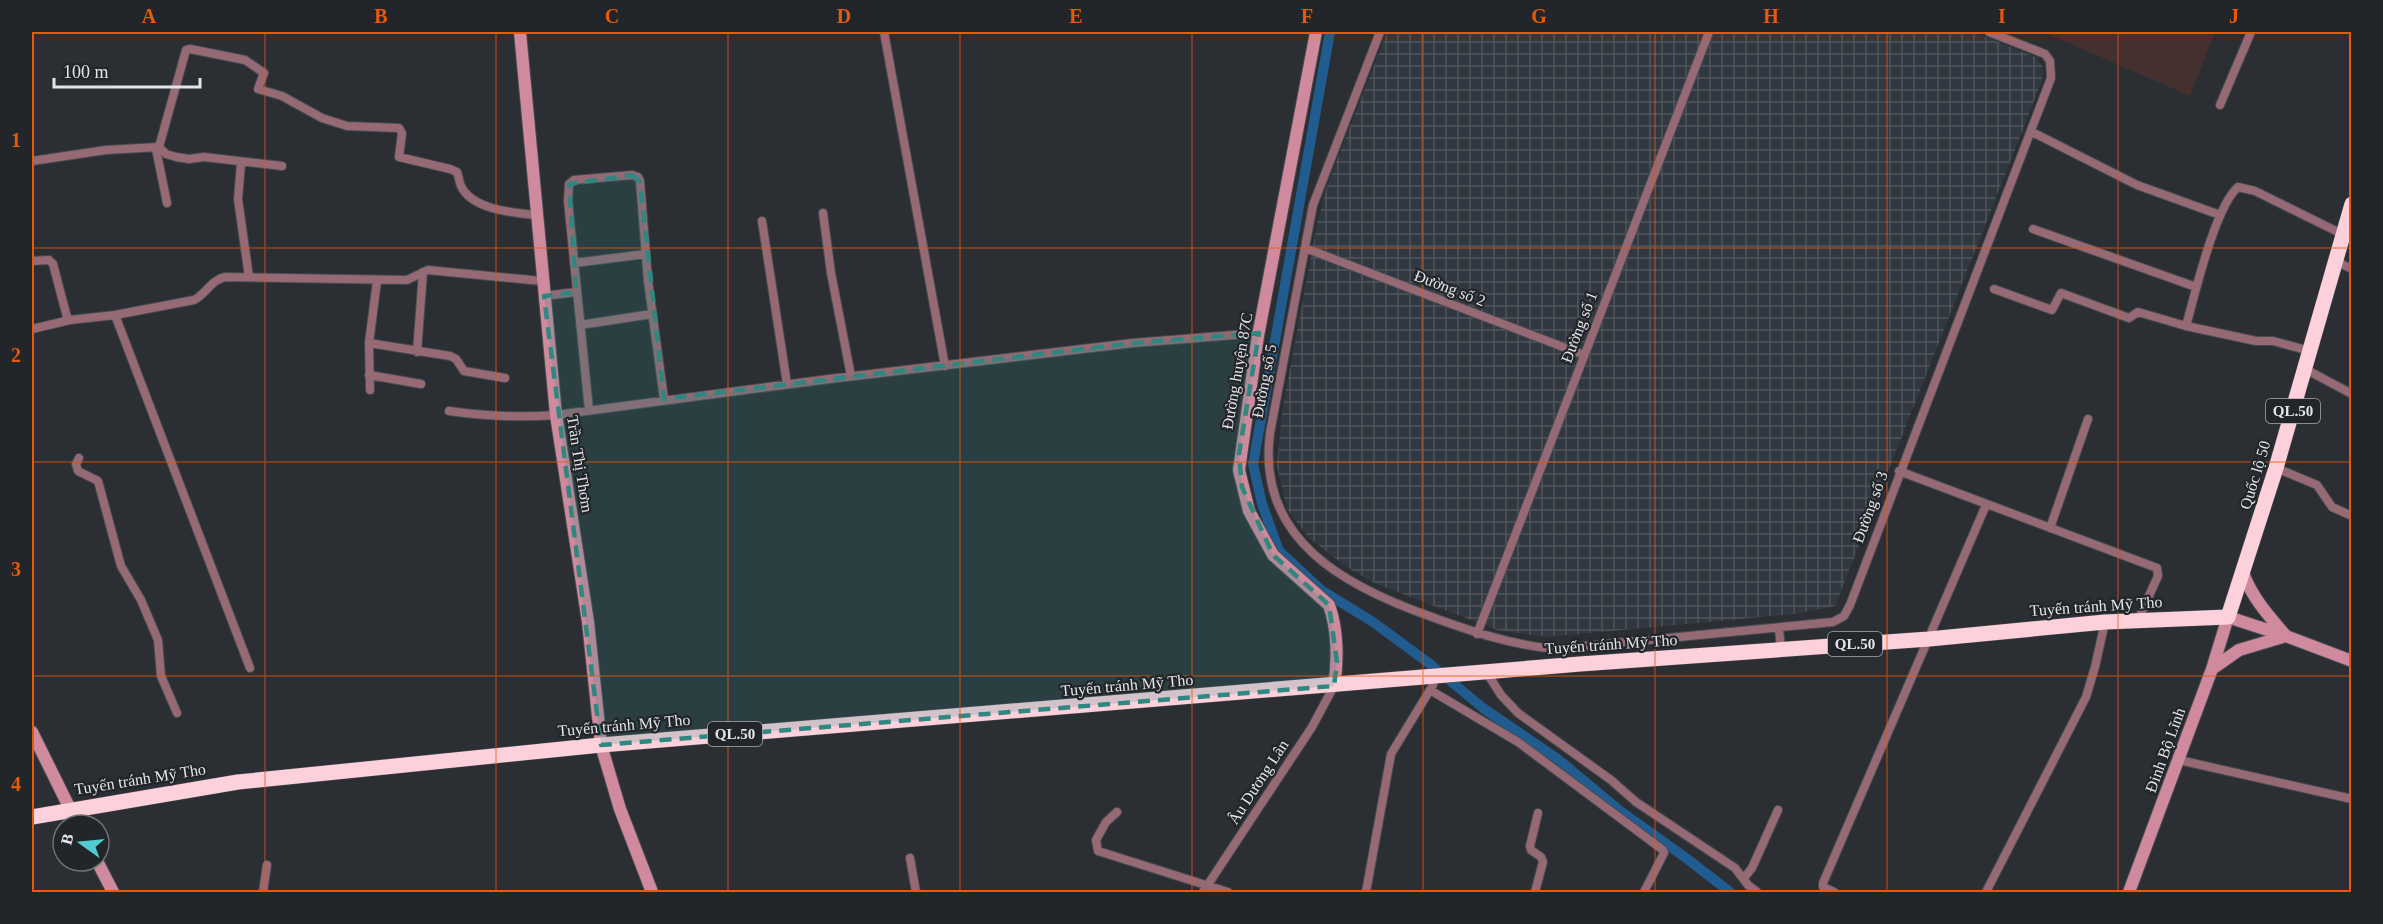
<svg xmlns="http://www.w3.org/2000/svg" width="2383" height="924" viewBox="0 0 2383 924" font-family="'Times New Roman',serif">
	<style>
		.industrial { fill: url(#industrial-grid) }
		.education { fill: #44302e }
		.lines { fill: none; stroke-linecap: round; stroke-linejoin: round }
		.canal { stroke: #205c8f; stroke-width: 10 }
		.street-casing { stroke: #484b50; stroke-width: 10 }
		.secondary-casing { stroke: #484b50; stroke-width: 14 }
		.highway-casing { stroke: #484b50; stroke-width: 16 }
		.street { stroke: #956a75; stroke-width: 8 }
		.secondary { stroke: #cf8a9d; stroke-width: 12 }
		.highway { stroke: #fdd1db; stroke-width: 15 }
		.marked { fill: #2f8780; fill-opacity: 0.2; stroke: #2f8780; stroke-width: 4.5; stroke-dasharray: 12 8; stroke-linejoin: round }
		.grid { fill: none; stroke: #e8590c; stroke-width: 1.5; stroke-opacity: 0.55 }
		.labels { text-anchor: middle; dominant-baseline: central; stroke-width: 4.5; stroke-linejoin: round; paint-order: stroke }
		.shield { fill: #222529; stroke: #a9abaf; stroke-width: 1.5 }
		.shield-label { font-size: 15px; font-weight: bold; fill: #e3e5e8 }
		.street-label { font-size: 16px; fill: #e3e5e8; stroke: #222529 }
		.neatline { fill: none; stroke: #e8590c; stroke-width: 2 }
		.grid-label { font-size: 20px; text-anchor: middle; font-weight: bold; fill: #e8590c }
	</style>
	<defs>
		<pattern id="industrial-grid" width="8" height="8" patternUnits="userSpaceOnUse" patternTransform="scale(1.5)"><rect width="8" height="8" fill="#323841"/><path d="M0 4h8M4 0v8" fill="none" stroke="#50555c"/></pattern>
	</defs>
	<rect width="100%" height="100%" fill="#2b2e33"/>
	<path class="industrial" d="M1387 32H1973L2036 57 2043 67 2042 81 1835 606 1794 614 1547 637 1497 630 1374 583 1345 566 1308 537 1287 509 1277 466 1282 412 1317 224 1326 188Z"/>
	<path class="education" d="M2043 32H2215L2190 96Z"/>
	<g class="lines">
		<path class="canal" d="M1330 32 1253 464 1262 504 1279 551 1321 590 1373 622 1430 664 1483 708 1559 760 1619 810 1686 858 1730 892"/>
		<g class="street-casing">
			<path id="street" d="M884 32 945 366
				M1380 32 1313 205 1270 433C1256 540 1346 587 1432 617 1473 632 1512 645 1555 649L1833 622 1844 616 1850 605 2051 78 2050 61 2045 54 1989 32
				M2220 105 2251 32
				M2032 132 2137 185 2220 215
				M159 147 166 154 176 157 189 159 204 157 282 166
				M156 149 167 203
				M32 161 106 150 159 147 186 50 190 49 245 60 264 73 258 89 282 96 322 118 347 126 399 128 402 133 399 157 450 169 457 172C459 177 459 182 461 186 472 210 515 213 536 215
				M241 163 238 199 249 277
				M823 213 831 273 851 376
				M762 221 787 384
				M2033 229 2196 287
				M1305 248 1584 355
				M32 261 49 260 53 264 67 317 70 320
				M2335 261 2352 269
				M574 263 646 254
				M1994 289 2052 310 2061 293 2129 318 2138 312 2186 326
				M544 296 576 292
				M115 315 250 668
				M580 325 652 314
				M32 329 70 320 115 315 194 300C207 293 211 280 225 277L407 280 428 270 542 281
				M369 343 450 356 456 359 464 371 505 378
				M2310 351 2273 341H2256L2186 326C2195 294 2215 207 2238 187L2255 191 2342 234
				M417 352 423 272
				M2305 369 2352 394
				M369 375 421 384
				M370 390 369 343 377 281
				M589 410 568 201 569 184 574 180 632 175 638 177 640 181 648 281 664 399
				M449 411C485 416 519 418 556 415L829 379 1133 343 1259 333
				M79 458 76 464 78 471 98 481 121 566 141 600 158 640 161 676 177 713
				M2276 468 2317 485 2332 507 2352 516
				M1899 471 2157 568 2158 576 2138 620
				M2050 528 2088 419
				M1779 628 1781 650
				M1477 634 1709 32
				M1487 673 1501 695 1518 713 1611 780 1636 802 1735 868 1748 885 1757 892
				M1430 690 1518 742 1663 850 1664 853 1644 892
				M2179 760 2352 799
				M1117 812 1106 822 1096 840 1098 851 1228 892
				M910 858 916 892
				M1744 878 1752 868 1778 810
				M263 892 267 865
				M1203 892 1312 727 1334 686
				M1366 892 1391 754 1433 685
				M1535 892 1543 862 1541 857 1531 850 1530 846 1538 813
				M1834 892 1823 887V883L1986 505
				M1986 892 2086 697 2095 667 2105 622"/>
		</g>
		<g class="secondary-casing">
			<path id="secondary" d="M520 32 556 415 588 622 601 745 620 809 652 892
				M1316 32 1258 336 1239 470 1249 511 1273 555 1329 605C1338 630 1338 661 1334 686
				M2212 669 2239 650 2286 636C2268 615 2253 599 2243 573
				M32 732 78 825
				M97 861 113 892
				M2129 892 2212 669 2228 617 2286 636 2352 661"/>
		</g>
		<g class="highway-casing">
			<path id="highway" d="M32 817 238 782 601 745 1580 664 1929 639 2105 622 2228 617 2276 468 2352 204"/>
		</g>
		<use href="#street" class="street"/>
		<use href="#secondary" class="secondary"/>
		<use href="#highway" class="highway"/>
	</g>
	<path class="marked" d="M632 175 640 181 664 399 1133 343 1259 333 1239 454 1242 487 1273 555 1329 605 1337 662 1334 686 601 745 544 296 576 292 569 184Z"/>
	<path class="grid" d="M265 32V892M496 32V892M728 32V892M960 32V892M1192 32V892M1423 32V892M1655 32V892M1887 32V892M2118 32V892M32 248H2352M32 462H2352M32 676H2352"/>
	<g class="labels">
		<g class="shield">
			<rect x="2266" y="399" width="54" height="24" rx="4.5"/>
			<rect x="1828" y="632" width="54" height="24" rx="4.5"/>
			<rect x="708" y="722" width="54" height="24" rx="4.5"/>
		</g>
		<g class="shield-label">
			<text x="2293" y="411">QL.50</text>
			<text x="1855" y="644">QL.50</text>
			<text x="735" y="734">QL.50</text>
		</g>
		<g class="street-label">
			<text transform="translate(1450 288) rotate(21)">Đường số 2</text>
			<text transform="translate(1579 327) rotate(-69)">Đường số 1</text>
			<text transform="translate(1237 371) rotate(-80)">Đường huyện 87C</text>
			<text transform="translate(1264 381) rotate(-79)">Đường số 5</text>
			<text transform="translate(580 464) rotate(81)">Trần Thị Thơm</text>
			<text transform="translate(2255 475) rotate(-73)">Quốc lộ 50</text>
			<text transform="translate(1870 507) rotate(-70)">Đường số 3</text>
			<text transform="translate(2096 606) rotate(-4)">Tuyến tránh Mỹ Tho</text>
			<text transform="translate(1611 644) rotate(-4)">Tuyến tránh Mỹ Tho</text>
			<text transform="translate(1127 685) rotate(-5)">Tuyến tránh Mỹ Tho</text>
			<text transform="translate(624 725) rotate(-5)">Tuyến tránh Mỹ Tho</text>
			<text transform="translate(2165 750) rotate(-70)">Đinh Bộ Lĩnh</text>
			<text transform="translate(140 779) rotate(-9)">Tuyến tránh Mỹ Tho</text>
			<text transform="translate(1258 782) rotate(-57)">Âu Dương Lân</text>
		</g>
	</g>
	<rect width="2383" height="924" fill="none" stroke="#222529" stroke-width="66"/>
	<g transform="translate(81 843) rotate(285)"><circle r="28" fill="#222529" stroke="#6f7275" stroke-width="1.5"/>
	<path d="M0-4.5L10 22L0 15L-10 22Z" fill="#51ccd1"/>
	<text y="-9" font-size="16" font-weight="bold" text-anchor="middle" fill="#e3e5e8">B</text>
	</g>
	<path d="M54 78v9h146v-9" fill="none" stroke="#e3e5e8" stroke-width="3"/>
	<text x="63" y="78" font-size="18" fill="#e3e5e8" stroke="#222529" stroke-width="4.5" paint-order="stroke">100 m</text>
	<rect x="33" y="33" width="2317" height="858" class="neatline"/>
	<g class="grid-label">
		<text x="149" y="23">A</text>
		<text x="381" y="23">B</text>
		<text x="612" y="23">C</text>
		<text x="844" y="23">D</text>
		<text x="1076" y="23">E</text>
		<text x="1307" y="23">F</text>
		<text x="1539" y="23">G</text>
		<text x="1771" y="23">H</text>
		<text x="2002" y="23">I</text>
		<text x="2234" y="23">J</text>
		<text x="16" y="147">1</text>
		<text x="16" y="362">2</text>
		<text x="16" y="576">3</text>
		<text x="16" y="791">4</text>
	</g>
</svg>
